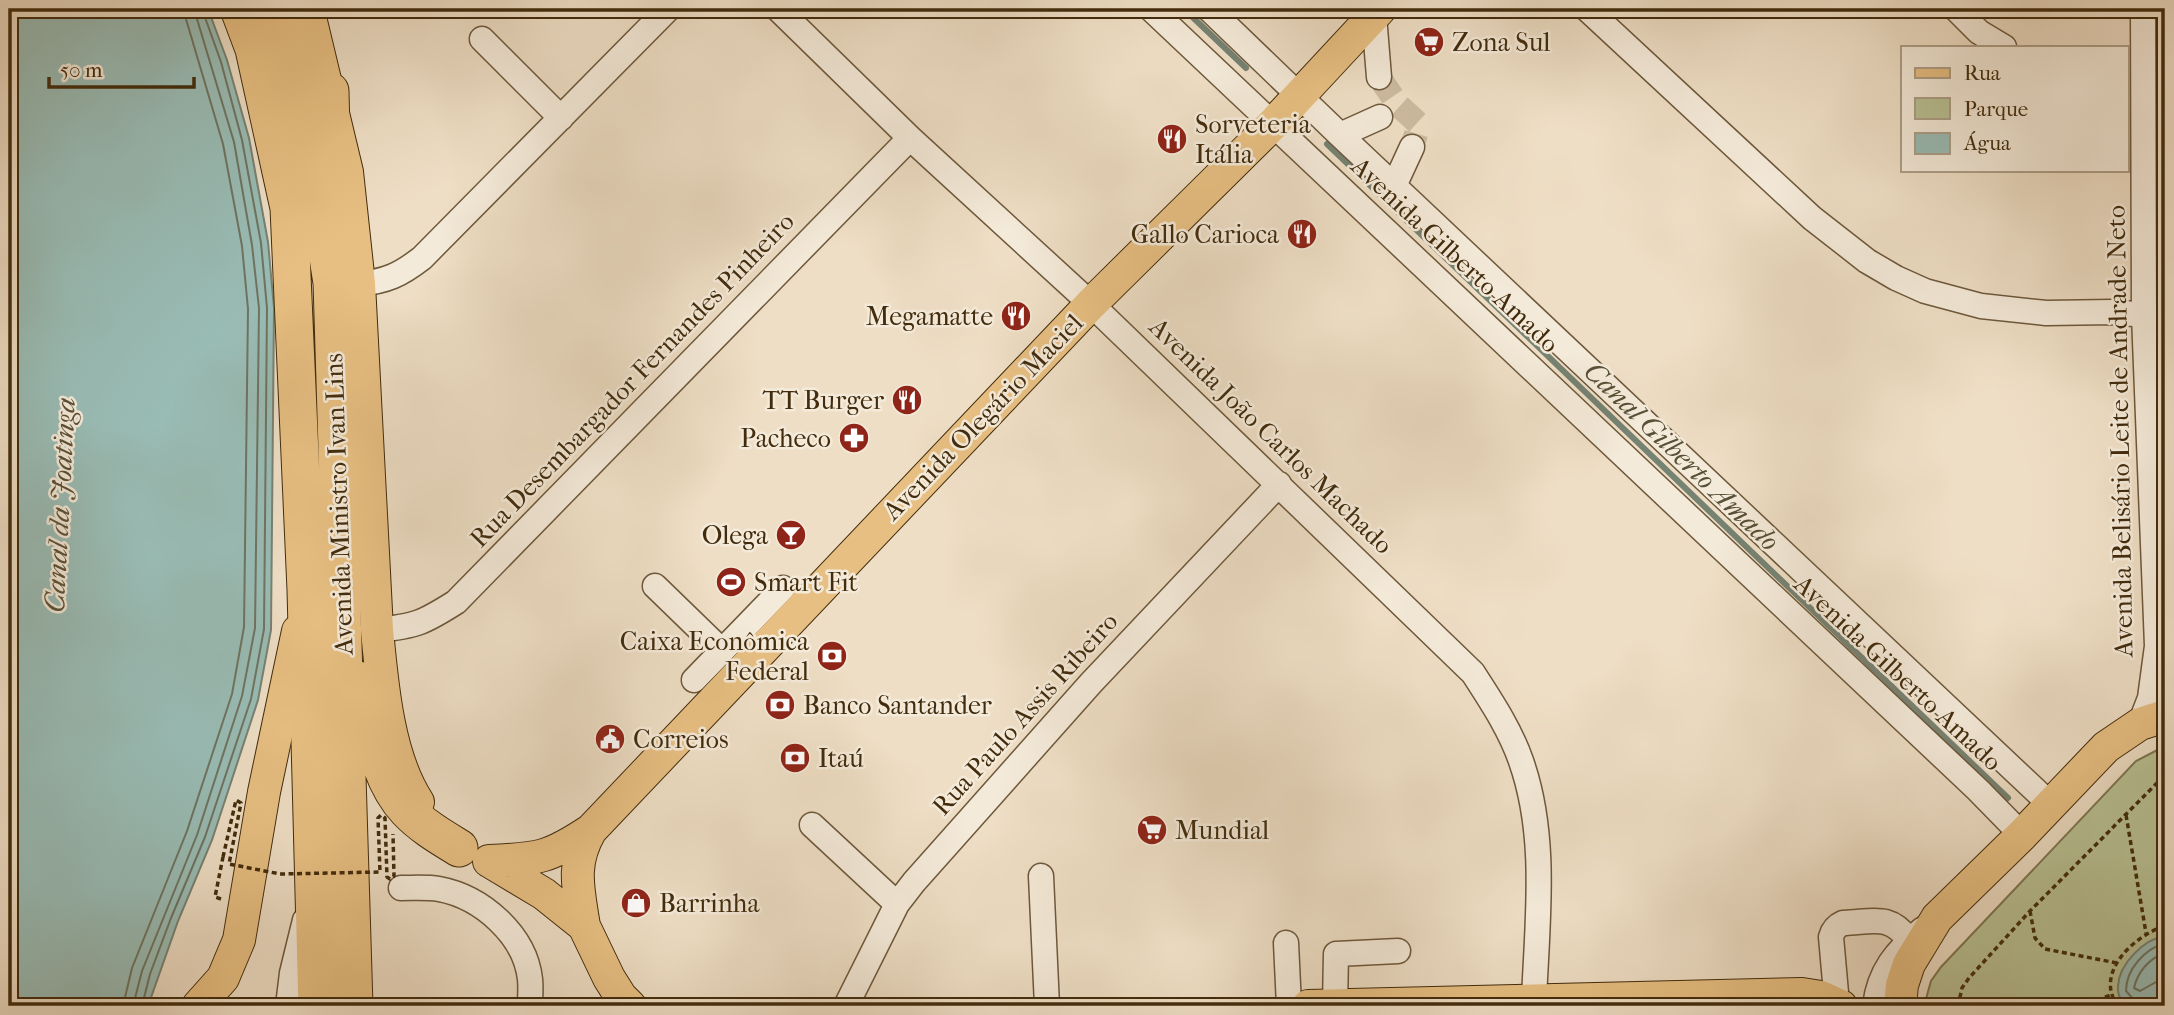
<svg xmlns="http://www.w3.org/2000/svg" width="2174" height="1015" viewBox="0 0 2174 1015" font-family="'IM FELL French Canon',serif">
	<style>
		.green { fill: #b8c195; stroke: #7d7651; stroke-width: 2 }
		.water { fill: #99bcb5; stroke: #768272; stroke-width: 2 }
		.lines { fill: none; stroke-linecap: round; stroke-linejoin: round }
		.shore { stroke: #6e7461; stroke-width: 2 }
		.stream { stroke: #768272; stroke-width: 6 }
		.minor-tunnel { stroke: #ccbaa0; stroke-width: 24; stroke-dasharray: 24 12; stroke-linecap: butt }
		.minor-casing { stroke: #6d583b; stroke-width: 27 }
		.major-casing { stroke: #422c0d; stroke-width: 34 }
		.highway-casing { stroke: #422c0d; stroke-width: 39 }
		.path { stroke: #422c0d; stroke-width: 3.5; stroke-dasharray: 5 3.5; stroke-linecap: butt }
		.minor { stroke: #f4ead9; stroke-width: 24 }
		.major { stroke: #e7bf82; stroke-width: 32 }
		.highway { stroke: #e7bf82; stroke-width: 37 }
		.path-bridge { stroke: #422c0d; stroke-width: 3.5; stroke-dasharray: 5 3.5; stroke-linecap: butt }
		.labels { text-anchor: middle; dominant-baseline: central; stroke-width: 5; stroke-linejoin: round; paint-order: stroke }
		.poi-label { font-size: 26px; fill: #422c0d; stroke: #f4ead9; text-anchor: start }
		.street-label { font-size: 26px; fill: #422c0d; stroke: #f4ead9 }
		.water-label { font-size: 28px; font-style: italic; fill: #585037; stroke: #f4ead9 }
	</style>
	<rect width="100%" height="100%" fill="#eedec5"/>
	<filter id="stains"><feTurbulence type="fractalNoise" baseFrequency=".00286" numOctaves="4"/><feColorMatrix values="0 0 0 0 .2 0 0 0 0 .09 0 0 0 0 .02 0 0 0 .5 -.17"/></filter>
	<radialGradient id="worn" r=".72"><stop offset=".6" stop-color="#630" stop-opacity="0"/><stop offset="1" stop-color="#630" stop-opacity=".3"/></radialGradient>
	<path class="green" d="M2165 746V1006H1924L1931 981 1941 967 2136 761Z"/>
	<path class="water" d="M9 9H208L227 60 249 138 268 242 274 308 271 630 258 700 212 840 178 921 148 1006H9Z
		M2165 936V994C2152 1004 2116 1015 2118 986 2119 964 2144 939 2165 936Z"/>
	<g class="lines">
		<path class="shore" d="M2165 952C2150 959 2138 970 2134 988L2140 991 2156 982 2165 980
			M123 1006 132 968 187 831 232 694 244 627 248 309 242 246 223 144 183 9
			M133 1006 142 971 197 835 242 696 255 628 259 308 252 245 234 142 194 9
			M142 1006 150 974 171 918 205 837 251 699 264 629 267 308 261 243 242 140 221 62 202 9
			M2135 1006 2134 1000 2126 991C2126 969 2145 949 2165 943"/>
		<path class="stream" d="M1184 9 1246 68
			M1327 144 2008 798"/>
		<path class="minor-tunnel" d="M1379 77 1398 105 1419 124 1412 147"/>
		<g class="minor-casing">
			<path id="minor" d="M778 9 910 138 1091 304 1473 673C1491 701 1510 729 1521 761 1548 837 1537 922 1534 1000L1529 1006
				M1151 9 1978 790 2022 835
				M1209 9 1340 135 2051 805
				M1587 9 1812 218 1867 261 1896 278 1925 291 1981 306 2046 313 2113 312 2165 317
				M1956 9 1979 32 2004 47
				M1374 16 1379 77
				M482 39 561 118
				M1340 135 1380 117
				M1394 186 1412 147
				M359 284C387 281 400 275 422 258L668 9
				M655 586 722 651
				M377 630C416 626 423 623 456 602L910 138
				M694 680 783 588
				M2140 724 2150 698 2157 646 2144 315 2143 9
				M812 825 897 904
				M1041 876 1047 1006
				M401 888C414 888 427 887 439 889 482 897 525 935 530 979 531 988 530 997 530 1006
				M1286 943 1289 1006
				M1837 1004 1831 937C1833 930 1836 926 1843 923 1873 922 1889 913 1909 940
				M1335 1005 1336 954 1398 951
				M288 1006 292 973 305 920
				M846 1006 897 904 914 882 1091 683 1279 484
				M1875 1006C1879 972 1896 951 1923 929"/>
		</g>
		<g class="major-casing">
			<path id="major" d="M308 9 347 172 359 284 377 630C382 684 388 756 418 802
				M489 861C539 859 549 858 591 830L1091 304 1273 124 1380 9
				M489 861 544 894 584 926 609 978 621 997 630 1006
				M584 926C578 888 571 864 591 830
				M198 1006 223 978 239 940 264 792 298 631
				M1308 1006 1802 994 1821 997 1841 1006
				M1900 1006 1902 985 1909 964 1937 918 2022 835 2106 747 2140 724 2165 716"/>
		</g>
		<g class="highway-casing">
			<path id="highway" d="M239 9 254 49 289 208 306 590 317 1006
				M273 9 295 76 320 206 332 283 354 1006
				M330 91 332 173
				M358 680C371 722 376 777 407 810 422 826 441 837 459 848"/>
		</g>
		<path class="path" d="M2126 815 2146 933
			M221 899 215 897 223 857
			M2030 911 2035 938 2045 949 2117 963
			M1958 1006 1962 988 1969 978 2030 911 2158 782 2165 779
			M2081 1006 2111 995
			M2118 1006C2093 973 2135 935 2165 926
			M2158 1006 2165 1002"/>
		<use href="#minor" class="minor"/>
		<use href="#major" class="major"/>
		<use href="#highway" class="highway"/>
		<path class="path-bridge" d="M223 857 236 800 241 803 229 864 280 874 380 872 378 818 381 815 385 818 387 877 390 879 394 876 393 834"/>
	</g>
	<defs>
		<g id="supermarket-disc" transform="scale(1.575)"><circle r="9.5" fill="#8f2418" stroke="#f4ead9"/><path d="M-6-5.5h2.5l.6 2H6L4.5 2H-2.5L-4.4-4H-6ZM-1.5 3.2a1.3 1.3 0 1 0 .1 0ZM3 3.2a1.3 1.3 0 1 0 .1 0Z" fill="#fff"/></g>
		<g id="restaurant-disc" transform="scale(1.575)"><circle r="9.5" fill="#8f2418" stroke="#f4ead9"/><path d="M-5-6h1v4h1v-4h1v4h1v-4h1v5L-1.5 .5V6h-2V.5L-5-1ZM5-6V6H3V1.5H1.5Q1.5-4 5-6Z" fill="#fff"/></g>
		<g id="pharmacy-disc" transform="scale(1.575)"><circle r="9.5" fill="#8f2418" stroke="#f4ead9"/><path d="M-2-6h4v4h4v4h-4v4h-4v-4h-4v-4h4Z" fill="#fff"/></g>
		<g id="bar-disc" transform="scale(1.575)"><circle r="9.5" fill="#8f2418" stroke="#f4ead9"/><path d="M-6-5H6L.8 .8V4.5H3.5V6h-7V4.5H-.8V.8Z" fill="#fff"/></g>
		<g id="stadium-disc" transform="scale(1.575)"><circle r="9.5" fill="#8f2418" stroke="#f4ead9"/><path d="M0-5a6.5 5 0 1 0 0 10a6.5 5 0 1 0 0-10ZM-3.5-1.8h7v3.6h-7Z" fill="#fff"/></g>
		<g id="bank-disc" transform="scale(1.575)"><circle r="9.5" fill="#8f2418" stroke="#f4ead9"/><path d="M-6-4H6V4H-6ZM0-2.3a2.3 2.3 0 1 0 0 4.6a2.3 2.3 0 1 0 0-4.6Z" fill="#fff"/></g>
		<g id="civic-disc" transform="scale(1.575)"><circle r="9.5" fill="#8f2418" stroke="#f4ead9"/><path d="M-.6-6.5H3V-4.5H.6V-3L4-1V1h2V6H-6V1h2V-1L-.6-3ZM-1.2 2.5V6h2.4V2.5Z" fill="#fff"/></g>
		<g id="shop-disc" transform="scale(1.575)"><circle r="9.5" fill="#8f2418" stroke="#f4ead9"/><path d="M-5-2.5h2.3a2.7 3.5 0 0 1 5.4 0H5L5.5 6h-11ZM-1.5-2.5h3a1.5 2.3 0 0 0-3 0Z" fill="#fff"/></g>
	</defs>
	<g fill-rule="evenodd">
		<use href="#supermarket-disc" x="1429" y="42"/>
		<use href="#restaurant-disc" x="1172" y="139"/>
		<use href="#restaurant-disc" x="1302" y="234"/>
		<use href="#restaurant-disc" x="1016" y="316"/>
		<use href="#restaurant-disc" x="907" y="400"/>
		<use href="#pharmacy-disc" x="854" y="438"/>
		<use href="#bar-disc" x="791" y="535"/>
		<use href="#stadium-disc" x="731" y="582"/>
		<use href="#bank-disc" x="832" y="656"/>
		<use href="#bank-disc" x="780" y="705"/>
		<use href="#civic-disc" x="610" y="739"/>
		<use href="#bank-disc" x="795" y="758"/>
		<use href="#supermarket-disc" x="1152" y="830"/>
		<use href="#shop-disc" x="636" y="903"/>
	</g>
	<g class="labels">
		<g class="poi-label">
			<text x="1452" y="42">Zona Sul</text>
			<text x="1195" y="124">Sorveteria<tspan x="1195" dy="30">Itália</tspan></text>
			<text x="1279" y="234" text-anchor="end">Gallo Carioca</text>
			<text x="993" y="316" text-anchor="end">Megamatte</text>
			<text x="884" y="400" text-anchor="end">TT Burger</text>
			<text x="831" y="438" text-anchor="end">Pacheco</text>
			<text x="768" y="535" text-anchor="end">Olega</text>
			<text x="754" y="582">Smart Fit</text>
			<text x="809" y="641" text-anchor="end">Caixa Econômica<tspan x="809" dy="30">Federal</tspan></text>
			<text x="803" y="705">Banco Santander</text>
			<text x="633" y="739">Correios</text>
			<text x="818" y="758">Itaú</text>
			<text x="1175" y="830">Mundial</text>
			<text x="659" y="903">Barrinha</text>
		</g>
		<g class="street-label">
			<text transform="translate(1455 255) rotate(43)">Avenida Gilberto Amado</text>
			<text transform="translate(632 380) rotate(-46)">Rua Desembargador Fernandes Pinheiro</text>
			<text transform="translate(983 417) rotate(-46)">Avenida Olegário Maciel</text>
			<text transform="translate(2120 431) rotate(-91)">Avenida Belisário Leite de Andrade Neto</text>
			<text transform="translate(1271 436) rotate(44)">Avenida João Carlos Machado</text>
			<text transform="translate(339 504) rotate(-92)">Avenida Ministro Ivan Lins</text>
			<text transform="translate(1898 673) rotate(43)">Avenida Gilberto Amado</text>
			<text transform="translate(1025 714) rotate(-48)">Rua Paulo Assis Ribeiro</text>
		</g>
		<g class="water-label">
			<text transform="translate(1682 456) rotate(44)">Canal Gilberto Amado</text>
			<text transform="translate(60 505) rotate(-87)">Canal da Joatinga</text>
		</g>
	</g>
	<rect width="2174" height="1015" fill="none" stroke="#eedec5" stroke-width="35"/>
	<rect x="10" y="10" width="2153" height="994" fill="none" stroke="#422c0d" stroke-width="3.5"/>
	<rect x="18" y="18" width="2139" height="980" fill="none" stroke="#422c0d" stroke-width="2"/>
	<rect x="1901" y="46" width="228" height="126" fill="#f4ead9" stroke="#ad9e87" stroke-width="2"/>
	<rect x="1915" y="68" width="35" height="10" fill="#e7bf82" stroke="#ad9e87" stroke-width="2"/>
	<text x="1964" y="80" font-size="21" fill="#422c0d">Rua</text>
	<rect x="1915" y="98" width="35" height="21" fill="#b8c195" stroke="#ad9e87" stroke-width="2"/>
	<text x="1964" y="116" font-size="21" fill="#422c0d">Parque</text>
	<rect x="1915" y="133" width="35" height="21" fill="#99bcb5" stroke="#ad9e87" stroke-width="2"/>
	<text x="1964" y="150" font-size="21" fill="#422c0d">Água</text>
	<path d="M49 77v10h145v-10" fill="none" stroke="#422c0d" stroke-width="3.5"/>
	<text x="60" y="77" font-size="21" fill="#422c0d" stroke="#f4ead9" stroke-width="5" paint-order="stroke">50 m</text>
	<rect width="100%" height="100%" filter="url(#stains)"/>
	<rect width="100%" height="100%" fill="url(#worn)"/>
</svg>
